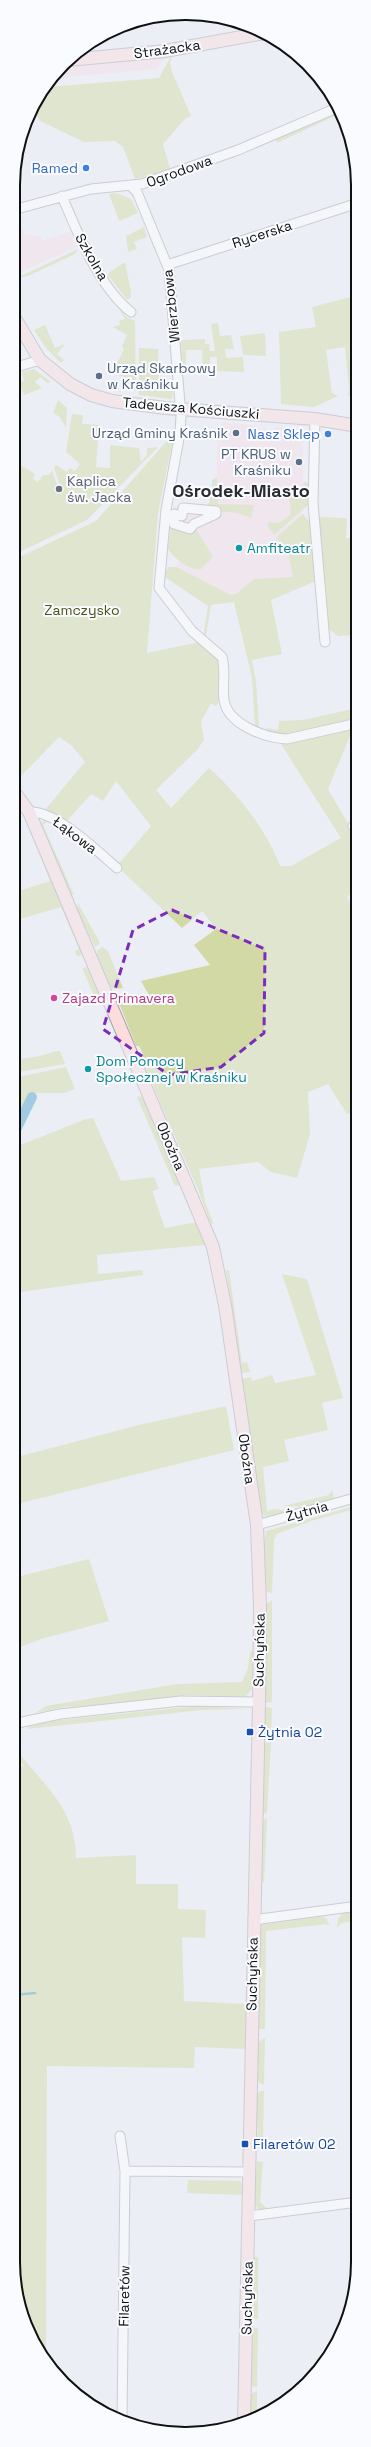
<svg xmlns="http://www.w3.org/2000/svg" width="371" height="2447" viewBox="0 0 371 2447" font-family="'Space Grotesk',sans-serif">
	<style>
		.commercial { fill: #f6dce4 }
		.green { fill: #d2d9a5 }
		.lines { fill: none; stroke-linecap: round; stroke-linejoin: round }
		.stream { stroke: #4ba1c9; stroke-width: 2.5 }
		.canal { stroke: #4ba1c9; stroke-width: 10 }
		.street-casing { stroke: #a2a4aa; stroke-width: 11 }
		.secondary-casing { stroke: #a2a4aa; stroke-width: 14 }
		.street { stroke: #fff; stroke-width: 9 }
		.secondary { stroke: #fddcde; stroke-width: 12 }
		.marked { fill: none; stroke: #7b2cbf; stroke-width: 3; stroke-dasharray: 8 5; stroke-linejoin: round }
		.shop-dot { fill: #3f7fe0; stroke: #fafbff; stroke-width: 1.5 }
		.service-dot { fill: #5c6f8a; stroke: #fafbff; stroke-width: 1.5 }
		.worship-dot { fill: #6b7280; stroke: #fafbff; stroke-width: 1.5 }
		.culture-dot { fill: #0f9aa8; stroke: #fafbff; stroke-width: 1.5 }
		.hotel-dot { fill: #d1479c; stroke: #fafbff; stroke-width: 1.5 }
		.transit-dot { fill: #1a4fb4; stroke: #fafbff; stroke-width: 1.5 }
		.labels { text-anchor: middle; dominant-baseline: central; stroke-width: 4; stroke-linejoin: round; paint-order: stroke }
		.street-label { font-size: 14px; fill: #0f1012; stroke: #fafbff }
		.shop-label { font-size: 14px; fill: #366cbe; stroke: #fafbff; text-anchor: end }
		.service-label { font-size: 14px; fill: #4e5e75; stroke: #fafbff; text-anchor: end }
		.worship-label { font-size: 14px; fill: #5b616d; stroke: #fafbff; text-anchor: start }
		.culture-label { font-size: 14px; fill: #0d838f; stroke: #fafbff; text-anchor: start }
		.park-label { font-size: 14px; fill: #4d5219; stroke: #fafbff }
		.hotel-label { font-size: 14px; fill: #b23c85; stroke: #fafbff; text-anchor: start }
		.transit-label { font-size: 14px; fill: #164399; stroke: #fafbff; text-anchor: start }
		.district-label { font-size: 18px; font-weight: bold; fill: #292b2f; stroke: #fafbff }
		.rim { fill: none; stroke: #0f1012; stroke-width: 2 }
	</style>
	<rect width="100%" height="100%" fill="#ebeef4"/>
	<path class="commercial" d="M165 57 157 69 54 78 63 67Z
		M13 223 16 229 22 228 25 235 40 236 42 241 70 232 76 247 13 275Z
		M222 422 259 426V430L265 428 269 431H274V427L299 429 303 433V483L309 504 301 510 310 523 289 594 234 602 176 567 182 557 174 514 175 506 206 510 212 494V480L217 477V426H222Z"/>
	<path class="green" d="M170 58H172L170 62 172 72 191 116 185 119 163 144 170 169 144 179 143 177 135 179 123 147 115 141 84 142 40 121C31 109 41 96 48 87L159 78Z
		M340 109 341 113 277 143 276 139Z
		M116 193 131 199 138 213 119 221 109 194Z
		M144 227 147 237 134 242 137 249 128 252 126 236Z
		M78 249 75 254 28 276 17 278Z
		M83 258H86L126 317 135 321 136 391H134L129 378 112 374 124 349 122 346 127 335 113 327 120 325 119 321 125 319C114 297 95 280 83 258Z
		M125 262 131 292V297L127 300 107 274Z
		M358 295V400L348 395 349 388 345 347 326 350 332 393 338 396 314 407 281 404 279 332 316 327 312 307Z
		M218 323 220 336 231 335 234 349H225L226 358 243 357 244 372 217 371V357H210V369H203L202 350H186V371H183L181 340 205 339V344H209L210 351H215L211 324Z
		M45 325 55 348 65 344 57 354 64 360 61 363 46 348 34 330Z
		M265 333 266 356 243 355 240 336Z
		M139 348 158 349 159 386H165V388H173L172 399 139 395Z
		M34 369 51 382 47 383 40 377 35 382 42 388 24 395 19 382 24 381 22 372Z
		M58 400 67 408 66 428 60 417 53 413Z
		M72 414 83 415 82 424 99 425 96 467 110 468V445L139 448 141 462 147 455V448L158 447 87 520 13 555V462L14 461 35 474 33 479 38 482 43 475H49L52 470 57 485H60L54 468 56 465 67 472 70 468 75 471 80 464 66 452Z
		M174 433 158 514 147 653 200 642 220 660 223 694 216 706 211 703 201 722 204 740 197 750 156 790 171 808 209 768C239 795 266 829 280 866H291L341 838 279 741 357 727 349 738 328 789 358 841V887L347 897 358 917V1109L347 1114 328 1084 308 1092 310 1134 297 1178 271 1172 258 1162 199 1169 205 1202 214 1225 210 1222 199 1192 140 1056 143 1054 139 1046H136L119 1003 120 1000 127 996 131 1006 150 997 141 981 210 965 194 945 216 929 202 911 182 928 117 866 151 826 116 781 103 801 91 794 64 824 44 811 85 762 72 746 59 737 17 780H13V560L96 521Z
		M217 477 218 504 254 505 251 518 237 513 206 510 212 494V480Z
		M304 482 309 483V504L274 535 267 525 269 522 279 523 291 514 289 489H294L295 496H301Z
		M303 514 310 523 316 581 271 600 282 654 252 660 256 682 259 725V727L255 726 252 678 234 602 211 605 205 641 203 639 208 606 165 577 164 573 169 567H176L231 595 236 594 254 579 293 577 289 555 276 537Z
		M318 517 347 518 346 538H358V621L355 622 356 635 338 636 329 629Z
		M171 524 196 529 213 557 201 569C189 571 174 558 168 549Z
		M348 710 358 712V719C339 725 282 746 267 729V728L278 730 279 721 304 720Z
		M45 818H51L43 825 74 895H71L41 825Z
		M35 842 82 953 80 956H77L75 951 79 949 61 907 13 921V893L50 881Z
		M78 903 100 943 95 947 77 910Z
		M102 947 108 951 123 988 113 989 110 986 97 958V951Z
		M87 967 102 1002 98 1005 82 968Z
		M57 1051H60L65 1064 13 1073V1060L40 1056Z
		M66 1067 75 1089 64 1093H34L13 1136V1078Z
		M140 1096 145 1100 205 1245 97 1255 98 1274 142 1270 143 1275 13 1293V1148L86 1119 93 1118 121 1181 154 1177 159 1189 152 1191 165 1228 197 1222 180 1184 175 1186 137 1097Z
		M226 1270H229L242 1363 247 1362 250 1372 241 1373Z
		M282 1274 307 1279 343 1398 322 1403 328 1430 284 1440 289 1461 263 1467 267 1511 274 1509 292 1511 266 1517 261 1513 242 1379 251 1377 252 1381 272 1375 275 1383 316 1375Z
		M226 1406 234 1450 17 1504 13 1488V1458L139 1425Z
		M332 1490 334 1498 332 1501 302 1507 284 1506 329 1495Z
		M358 1505V1508L311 1521 277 1534 274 1540 272 1593 264 1591 263 1541H265L266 1531Z
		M89 1559 109 1621 41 1639 13 1650V1578Z
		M272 1600V1702L265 1703V1605Z
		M250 1651H253L252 1689 245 1697 188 1695 134 1703 65 1707 35 1713 46 1706 177 1684 242 1682 248 1668Z
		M197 1706 249 1709 202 1710 28 1729V1727L50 1721Z
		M265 1707 272 1708 271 1737 263 1735V1709Z
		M271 1742 267 1813 263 1814V1743Z
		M13 1745C41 1784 76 1806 76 1858L136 1855V1884H178V1909L206 1910 205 1938 182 1937 184 2001 246 2004 245 2049 195 2047 194 2068 47 2066 46 2358 26 2327 13 2261V1768L24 1766 13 1751Z
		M267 1818 264 1883 260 1882 261 1821Z
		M358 1910V1920L342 1923 337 1927 338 1919 344 1911Z
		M322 1916 326 1918 330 1927 327 1924 266 1931 265 2029H258L260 1925Z
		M265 2038 264 2085 257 2081 258 2042Z
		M260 2091H264L263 2145 257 2143 258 2127 255 2125 257 2095Z
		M257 2161 263 2162 260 2202 268 2209 358 2198 260 2211 254 2204Z
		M188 2180 241 2181 242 2195 187 2193Z
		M252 2257H258V2319L252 2318Z
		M252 2328H258L257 2387 251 2386Z
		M257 2391V2416L250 2420V2394Z"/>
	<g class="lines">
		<path class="stream" d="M13 1995 35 1993"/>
		<path class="canal" d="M13 1136 32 1097"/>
		<g class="street-casing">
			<path id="street" d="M132 187 137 192 169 270 181 416 180 433 166 510 159 588 192 631 222 657C226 670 222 686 224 700 228 725 266 738 287 739L358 723
				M62 196C77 232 99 287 131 312
				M13 210 91 189 142 184 238 150 339 107
				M167 265 358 203
				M13 368 40 360
				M315 419 313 503 325 642
				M183 508 216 511V514L194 524 190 529 174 524V514L182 516Z
				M29 812C56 810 97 851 117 868
				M353 826 358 825
				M257 1525 358 1497
				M13 1724 60 1714 181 1701 259 1702
				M253 1920 358 1906
				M120 2136 125 2171 122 2421
				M125 2171 248 2172
				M249 2216 358 2202"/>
		</g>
		<g class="secondary-casing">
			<path id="secondary" d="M68 60 165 51 264 33
				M13 315 40 360 70 384 91 395 112 401 165 408 315 419 358 426
				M13 790 29 812 44 847 213 1247 225 1305 257 1525 260 1606 259 1702 244 2423"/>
		</g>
		<use href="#street" class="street"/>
		<use href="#secondary" class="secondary"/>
	</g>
	<path d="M0 0H371V2447H0ZM172 910 265 949 264 1033 221 1067 169 1075 103 1029 133 930Z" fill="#ebeef4" fill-opacity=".55" fill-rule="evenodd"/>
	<path class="marked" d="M172 910 265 949 264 1033 221 1067 169 1075 103 1029 133 930Z"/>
	<g class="shop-dot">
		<circle cx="86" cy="168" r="4"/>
		<circle cx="328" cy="434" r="4"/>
	</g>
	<g class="service-dot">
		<circle cx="99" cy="376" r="4"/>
		<circle cx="236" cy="433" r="4"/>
		<circle cx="299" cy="462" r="4"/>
	</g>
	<circle class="worship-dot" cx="59" cy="489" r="4"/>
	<g class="culture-dot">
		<circle cx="239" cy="548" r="4"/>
		<circle cx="88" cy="1069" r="4"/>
	</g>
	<circle class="hotel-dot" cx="54" cy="998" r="4"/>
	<g class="transit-dot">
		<rect x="246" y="1728" width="8" height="8" rx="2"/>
		<rect x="241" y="2140" width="8" height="8" rx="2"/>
	</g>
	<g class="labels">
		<g class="street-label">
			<text transform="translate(167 49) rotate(-8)">Strażacka</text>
			<text transform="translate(179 171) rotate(-20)">Ogrodowa</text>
			<text transform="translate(262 234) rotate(-18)">Rycerska</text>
			<text transform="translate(92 257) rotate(60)">Szkolna</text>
			<text transform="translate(171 306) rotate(-96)">Wierzbowa</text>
			<text transform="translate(191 408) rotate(5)">Tadeusza Kościuszki</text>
			<text transform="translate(75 835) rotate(37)">Łąkowa</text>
			<text transform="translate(171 1146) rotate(67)">Oboźna</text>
			<text transform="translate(247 1459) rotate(82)">Oboźna</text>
			<text transform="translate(307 1511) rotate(-15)">Żytnia</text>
			<text transform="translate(259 1650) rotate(-89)">Suchyńska</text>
			<text transform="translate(252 1974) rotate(-89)">Suchyńska</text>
			<text transform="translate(124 2296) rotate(-89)">Filaretów</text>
			<text transform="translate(247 2298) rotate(-89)">Suchyńska</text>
		</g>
		<g class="shop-label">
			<text x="78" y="168">Ramed</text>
			<text x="320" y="434">Nasz Sklep</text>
		</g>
		<g class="service-label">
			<text x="107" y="368" text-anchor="start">Urząd Skarbowy<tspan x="107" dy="16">w Kraśniku</tspan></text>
			<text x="228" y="433">Urząd Gminy Kraśnik</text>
			<text x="291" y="454">PT KRUS w<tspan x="291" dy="16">Kraśniku</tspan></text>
		</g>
		<g class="worship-label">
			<text x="67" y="481">Kaplica<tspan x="67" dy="16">św. Jacka</tspan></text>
		</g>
		<g class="culture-label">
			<text x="247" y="548">Amfiteatr</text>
			<text x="96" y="1061">Dom Pomocy<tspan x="96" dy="16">Społecznej w Kraśniku</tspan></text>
		</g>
		<g class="park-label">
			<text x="82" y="610">Zamczysko</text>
		</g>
		<g class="hotel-label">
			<text x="62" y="998">Zajazd Primavera</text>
		</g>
		<g class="transit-label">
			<text x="258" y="1732">Żytnia 02</text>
			<text x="253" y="2144">Filaretów 02</text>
		</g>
		<g class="district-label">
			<text x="241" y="490">Ośrodek-Miasto</text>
		</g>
	</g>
	<path d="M0 0H371V2447H0ZM185 20H186A165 165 0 0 1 351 185V2262A165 165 0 0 1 186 2427H185A165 165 0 0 1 20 2262V185A165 165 0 0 1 185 20Z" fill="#fafbff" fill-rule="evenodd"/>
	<path class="rim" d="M185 20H186A165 165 0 0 1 351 185V2262A165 165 0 0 1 186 2427H185A165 165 0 0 1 20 2262V185A165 165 0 0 1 185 20Z"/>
</svg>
